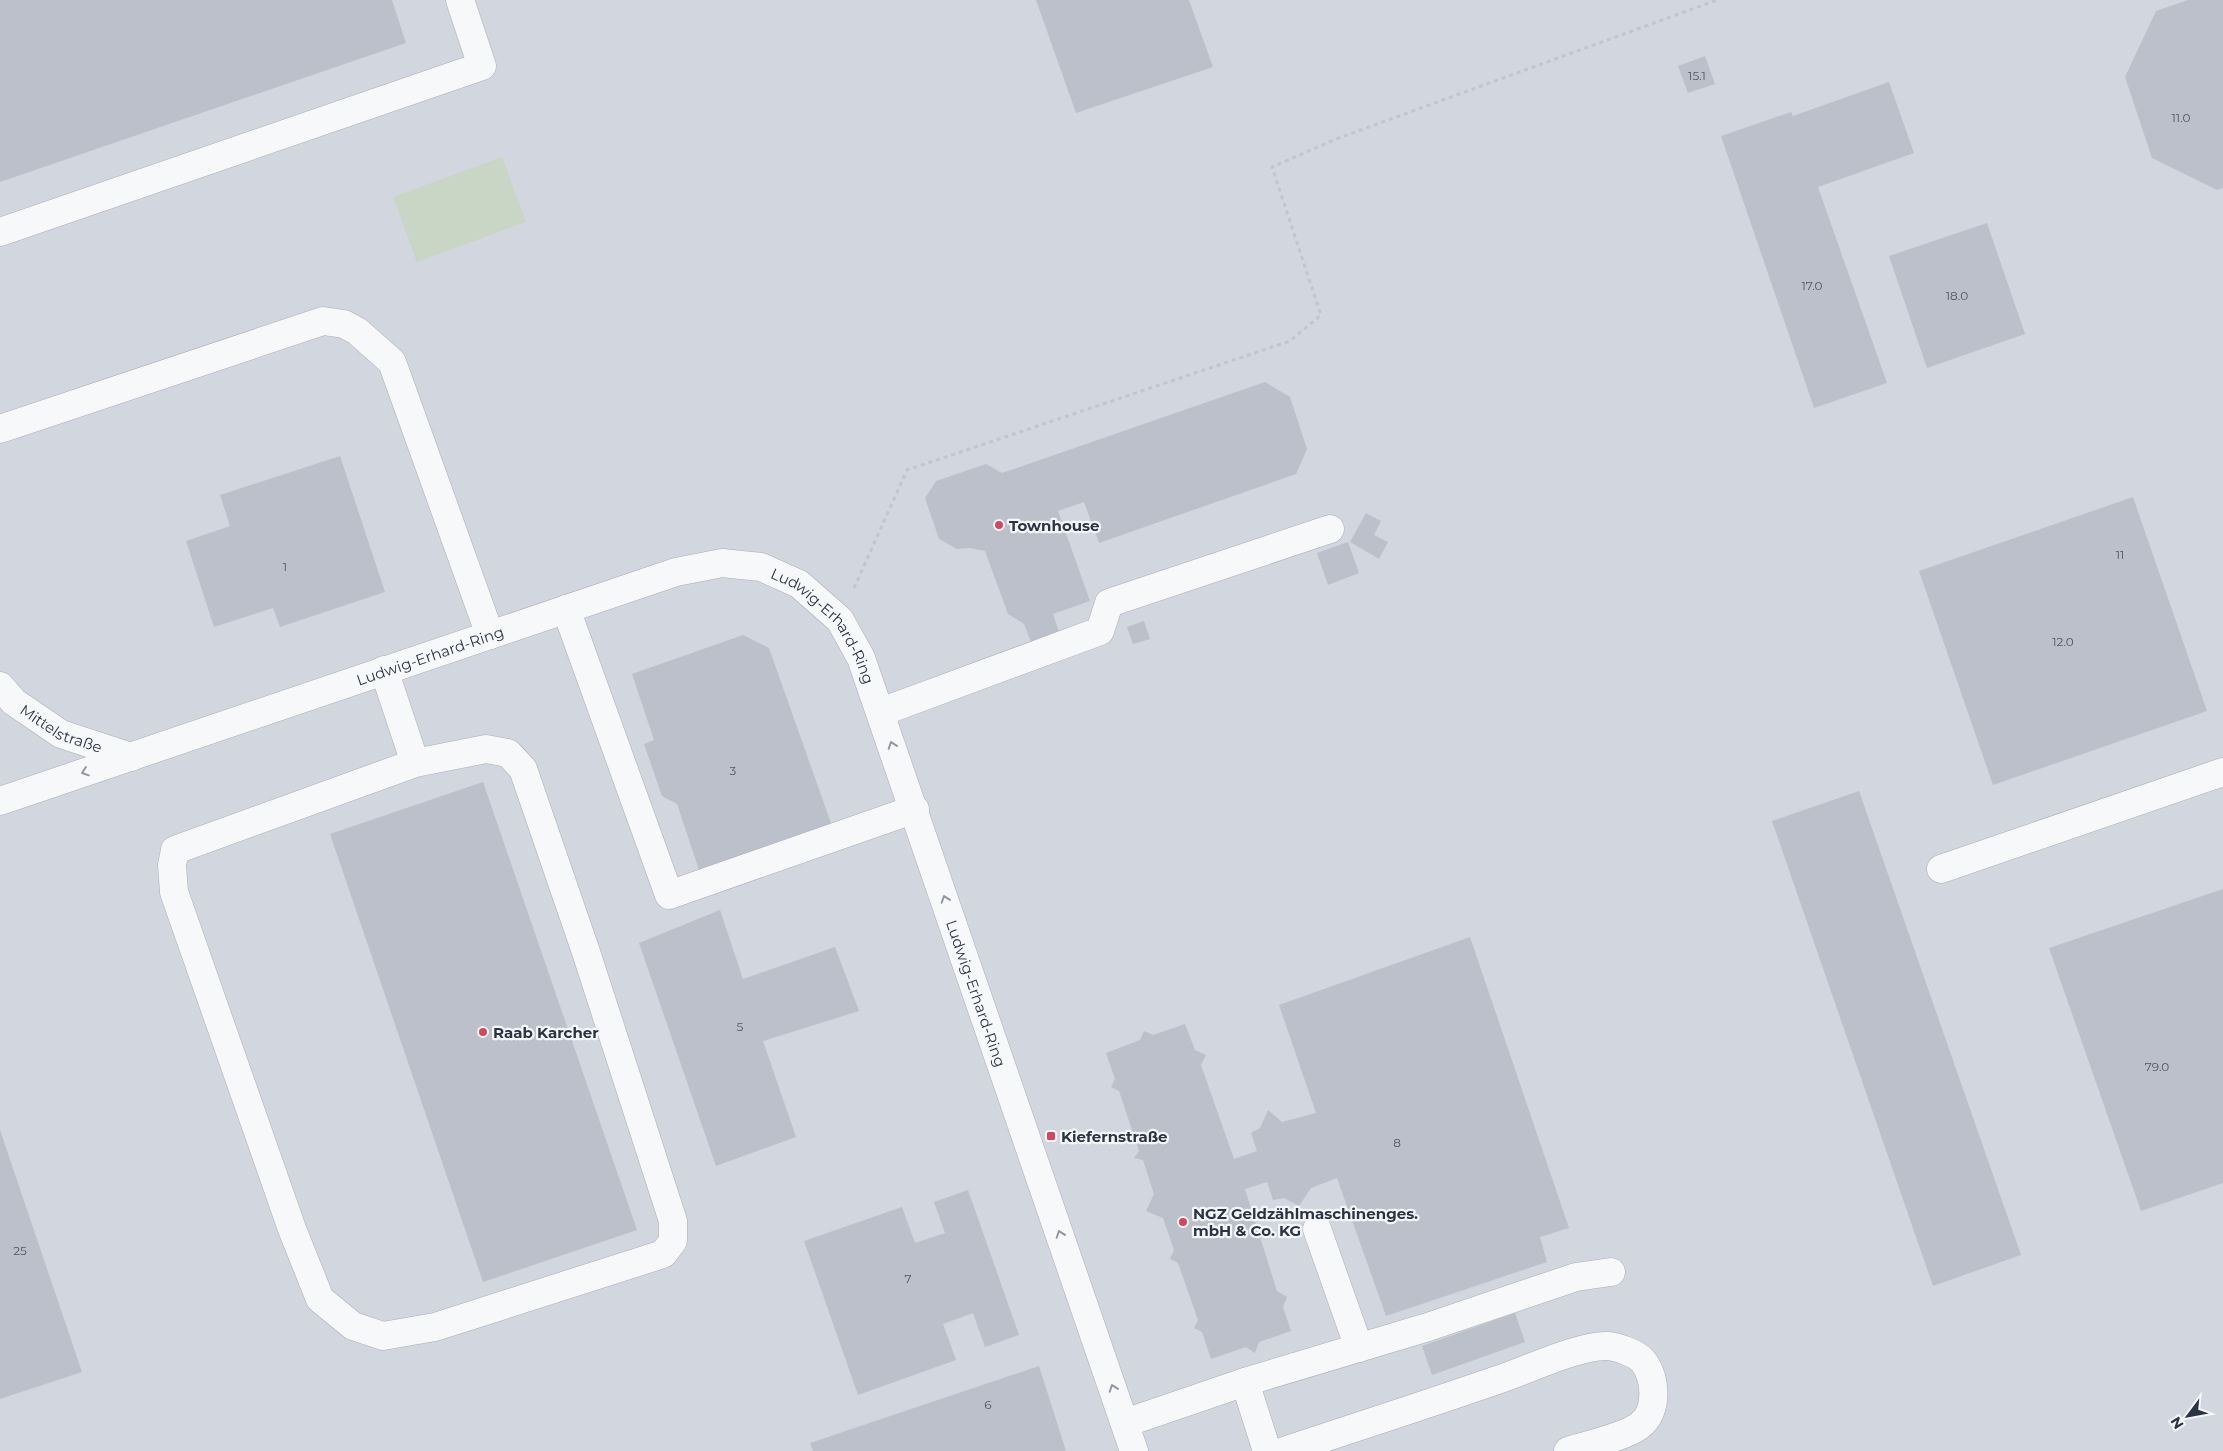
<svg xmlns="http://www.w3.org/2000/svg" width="2223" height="1451" viewBox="0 0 2223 1451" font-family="Montserrat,sans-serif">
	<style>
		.built { fill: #d2d6de }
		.green { fill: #c9d6c5 }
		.building { fill: #bbc0ca }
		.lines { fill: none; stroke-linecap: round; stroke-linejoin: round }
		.minor-casing { stroke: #a9aeb7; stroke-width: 29 }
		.path { stroke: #c2c5cb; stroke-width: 3; stroke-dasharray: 4 4; stroke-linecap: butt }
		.minor { stroke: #f7f8fa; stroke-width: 28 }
		.oneway { stroke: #9196a0 }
		.poi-dot { fill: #d1495b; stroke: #f4f6f9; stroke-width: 2 }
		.labels { text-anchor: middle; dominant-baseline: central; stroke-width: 4.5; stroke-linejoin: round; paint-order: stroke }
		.number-label { font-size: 12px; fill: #4f5766 }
		.poi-label { font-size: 15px; font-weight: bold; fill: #2b3445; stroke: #f4f6f9; text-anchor: start }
		.street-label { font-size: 15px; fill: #2b3445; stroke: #f4f6f9 }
	</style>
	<rect width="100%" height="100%" fill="#e4e7ec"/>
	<path class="built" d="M0 0H2223V1451H0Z"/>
	<path class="green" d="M502 157 526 222 417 262 393 197Z"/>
	<path class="building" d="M0 0H392L406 43 0 182Z
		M1036 0H1189L1213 67 1076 113Z
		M2188 0H2223V188L2217 190 2152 158 2125 77 2156 11Z
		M1705 56 1715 84 1688 93 1678 66Z
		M1889 82 1914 153 1818 187 1887 383 1814 408 1721 136 1791 112 1793 116Z
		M1987 223 2025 334 1927 368 1889 256Z
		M1265 382 1290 397 1307 449 1296 474 1099 543 1084 502 1058 511 1090 601 1053 614 1059 632 1031 642 1024 624 1008 614 985 551 970 548 957 549 939 539 925 498 936 481 986 464 1002 473Z
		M340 456 385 592 280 627 273 608 214 627 186 541 230 526 220 495Z
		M2133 497 2207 711 1993 785 1919 571Z
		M1366 513 1381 521 1374 535 1388 542 1379 559 1350 542Z
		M1348 542 1359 573 1328 585 1317 553Z
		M1144 621 1150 639 1133 644 1127 627Z
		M743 635 769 648 832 826 699 870 677 804 662 796 644 744 654 740 632 674Z
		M483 782 637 1230 483 1282 330 834Z
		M1859 791 2021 1255 1933 1286 1772 821Z
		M2223 889V1183L2141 1211 2049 948Z
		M720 910 743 979 835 947 859 1011 763 1041 796 1137 716 1166 639 943Z
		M1470 937 1569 1228 1540 1237 1547 1262 1386 1316 1337 1178 1311 1188 1299 1206 1284 1198 1273 1200 1267 1182 1245 1189 1277 1291 1287 1297 1283 1307 1291 1331 1259 1342 1255 1353 1246 1347 1211 1359 1202 1332 1194 1328 1198 1320 1178 1263 1170 1259 1174 1250 1163 1218 1146 1211 1154 1194 1143 1160 1134 1158 1139 1151 1119 1091 1111 1087 1115 1079 1106 1053 1140 1040 1144 1031 1153 1035 1185 1024 1195 1050 1206 1055 1201 1065 1234 1159 1257 1151 1251 1133 1260 1128 1268 1110 1282 1122 1316 1113 1279 1005Z
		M0 1130 82 1372 0 1399Z
		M968 1190 1019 1335 985 1347 973 1313 943 1324 956 1360 858 1395 804 1241 902 1207 915 1243 945 1233 934 1202Z
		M1515 1313 1525 1342 1432 1375 1422 1346Z
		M1039 1366 1066 1451H813L810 1443Z"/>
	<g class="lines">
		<g class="minor-casing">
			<g id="minor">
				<path d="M0 232 482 66 460 0"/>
				<path d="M0 429 323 321 344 324 357 331 392 362 490 635"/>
				<path d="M566 609 669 895 915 809"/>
				<path d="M384 670 415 763 175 850 172 865 174 892 292 1229 320 1299 353 1326 383 1336 435 1327 663 1254 673 1241V1221L586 952 523 769 508 753 486 749 415 763"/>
				<path id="s1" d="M0 686 14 702 61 734 131 757"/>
				<path d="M881 712 1100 631 1109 603 1330 529"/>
				<path id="s2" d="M0 801 676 572 722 563 761 567 799 584 840 620 861 658 1134 1451"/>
				<path d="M1941 869 2223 772"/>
				<path d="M1317 1229 1359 1348"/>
				<path d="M1245 1382 1267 1451"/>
				<path d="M1125 1423 1245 1382 1428 1327 1576 1277 1611 1272"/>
				<path d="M1284 1451C1357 1427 1431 1403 1503 1378 1529 1369 1583 1344 1608 1346 1618 1347 1636 1353 1643 1361 1656 1378 1659 1412 1639 1426 1622 1438 1589 1444 1568 1451"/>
			</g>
		</g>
		<path class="path" d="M854 588 907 470 1290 341 1321 315 1272 167 1336 139 1717 0"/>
		<use href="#minor" class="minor"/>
	</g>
	<defs><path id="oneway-chevron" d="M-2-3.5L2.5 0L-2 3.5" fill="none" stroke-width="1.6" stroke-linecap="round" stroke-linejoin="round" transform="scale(1.25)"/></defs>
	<g class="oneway">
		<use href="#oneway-chevron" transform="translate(892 745) rotate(-109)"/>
		<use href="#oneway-chevron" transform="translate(85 772) rotate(161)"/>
		<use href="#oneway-chevron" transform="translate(945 899) rotate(-109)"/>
		<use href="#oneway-chevron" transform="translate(1060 1234) rotate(-109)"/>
		<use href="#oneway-chevron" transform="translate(1113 1388) rotate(-109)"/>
	</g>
	<g class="poi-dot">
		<circle cx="999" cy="525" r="5"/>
		<circle cx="483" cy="1032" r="5"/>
		<rect x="1046" y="1131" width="10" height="10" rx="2.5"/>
		<circle cx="1183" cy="1222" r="5"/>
	</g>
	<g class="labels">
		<g class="number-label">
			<text x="1697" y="75">15.1</text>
			<text x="2181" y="117">11.0</text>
			<text x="1812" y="285">17.0</text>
			<text x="1957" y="295">18.0</text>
			<text x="2120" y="554">11</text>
			<text x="285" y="566">1</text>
			<text x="2063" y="641">12.0</text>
			<text x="733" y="770">3</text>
			<text x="740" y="1026">5</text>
			<text x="2157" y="1066">79.0</text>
			<text x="1397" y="1142">8</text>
			<text x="20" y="1250">25</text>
			<text x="908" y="1278">7</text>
			<text x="988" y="1404">6</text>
		</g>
		<g class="poi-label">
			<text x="1009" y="525">Townhouse</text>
			<text x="493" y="1032">Raab Karcher</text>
			<text x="1061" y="1136">Kiefernstraße</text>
			<text x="1193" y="1213">NGZ Geldzählmaschinenges.<tspan x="1193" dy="17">mbH &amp; Co. KG</tspan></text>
		</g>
		<g class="street-label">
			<text stroke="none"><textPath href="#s2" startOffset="889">Ludwig-Erhard-Ring</textPath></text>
			<text stroke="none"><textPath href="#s2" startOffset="454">Ludwig-Erhard-Ring</textPath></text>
			<text stroke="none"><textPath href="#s1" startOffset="76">Mittelstraße</textPath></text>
			<text stroke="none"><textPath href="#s2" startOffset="1294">Ludwig-Erhard-Ring</textPath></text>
		</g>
	</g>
	<g transform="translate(2188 1416) rotate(238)" stroke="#f4f6f9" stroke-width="4" paint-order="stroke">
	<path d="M0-4L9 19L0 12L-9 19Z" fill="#2b3445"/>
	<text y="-8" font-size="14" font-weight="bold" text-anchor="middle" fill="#2b3445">N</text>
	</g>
</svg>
